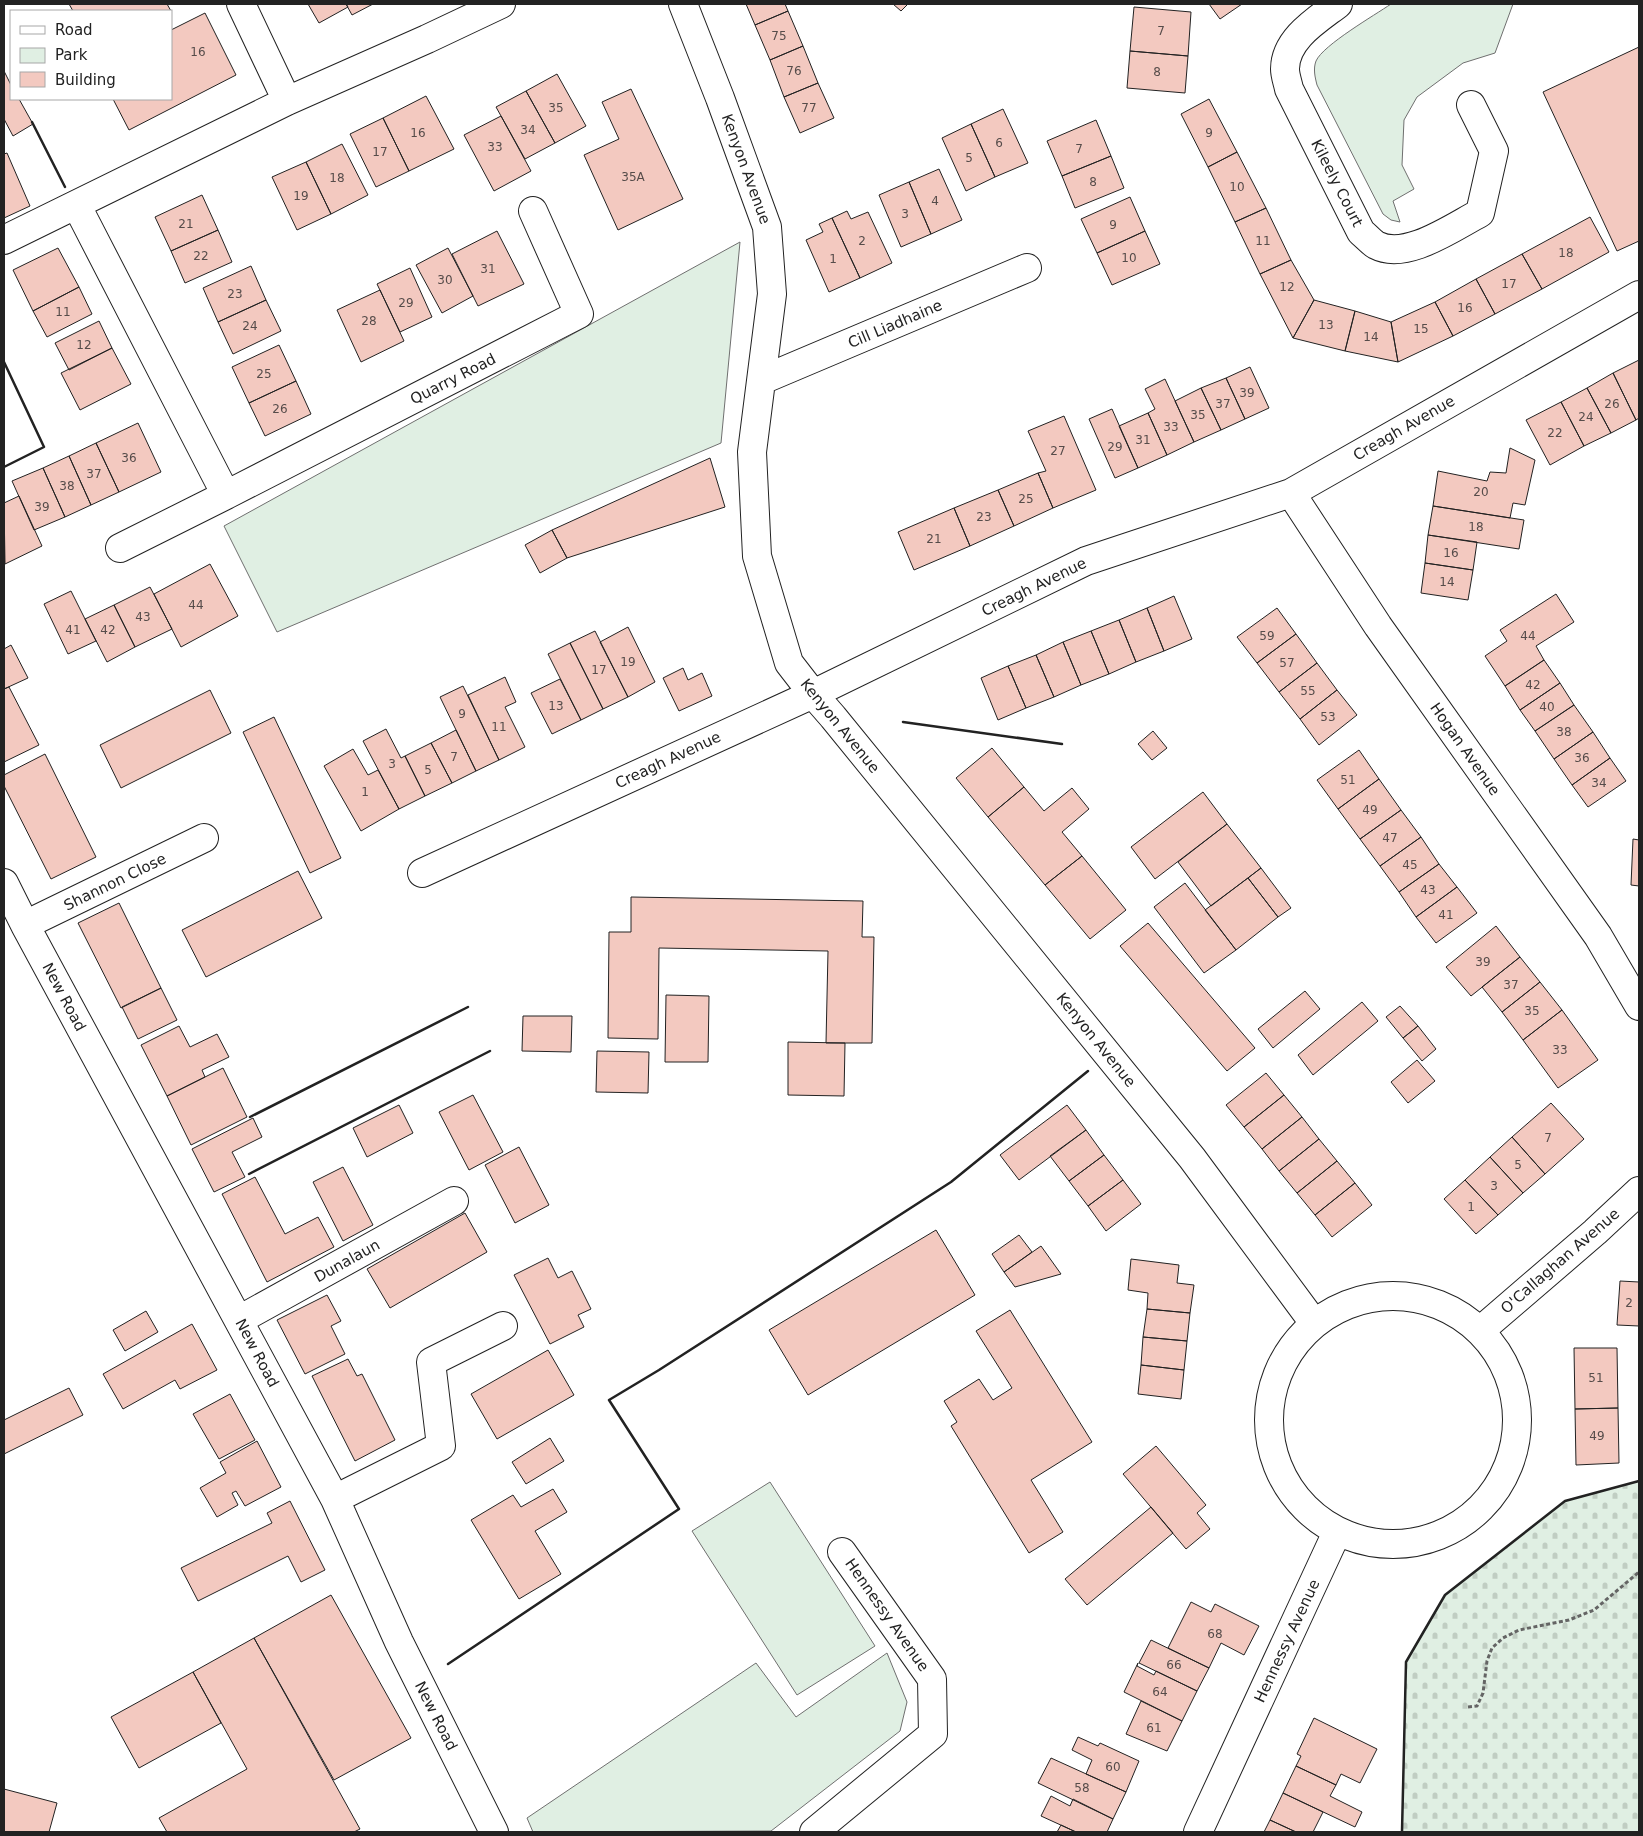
<svg xmlns="http://www.w3.org/2000/svg" width="1643" height="1836" viewBox="0 0 1643 1836" font-family="'DejaVu Sans',sans-serif">
	<style>
		.green { fill: #e0efe3; stroke: #6f6f6f }
		.cemetery { fill: url(#cemetery-stones); stroke: #6f6f6f }
		.building { fill: #f3c9c0; stroke: #222 }
		.lines { fill: none; stroke-linecap: round; stroke-linejoin: round }
		.minor-casing { stroke: #222; stroke-width: 30 }
		.path { stroke: #646464; stroke-width: 3; stroke-dasharray: 4 2.5; stroke-linecap: butt }
		.minor { stroke: #fff; stroke-width: 28 }
		.wall { stroke: #222; stroke-width: 2.5 }
		.labels { text-anchor: middle; dominant-baseline: central; stroke-width: 4; stroke-linejoin: round; paint-order: stroke }
		.number-label { font-size: 12px; fill: #564c4a }
		.street-label { font-size: 15px; fill: #222; stroke: #fff }
	</style>
	<defs>
		<pattern id="cemetery-stones" width="16" height="16" patternUnits="userSpaceOnUse" patternTransform="scale(1.25)"><rect width="16" height="16" fill="#e0efe3"/><path d="M2 7V4a2 2 0 0 1 4 0v3zM10 15v-3a2 2 0 0 1 4 0v3z" fill="#c0cdc2"/></pattern>
	</defs>
	<rect width="100%" height="100%" fill="#fff"/>
	<path class="green" d="M1391 4H1513L1495 53 1463 63 1417 97 1404 120 1402 165 1414 189 1393 201 1400 222 1391 220 1383 214 1317 85C1315 77 1313 69 1316 61 1323 45 1375 15 1391 4Z
		M740 242 721 443 277 632 224 526Z
		M770 1482 875 1646 797 1695 692 1531Z
		M887 1653 907 1702 900 1731 771 1831 533 1832 527 1818 756 1663 796 1717Z"/>
	<path class="cemetery" d="M1639 1481V1832H1402L1406 1662 1445 1595 1565 1501Z"/>
	<path class="building" d="M69 4H167L171 11H73Z
		M308 4H346L348 7 319 23Z
		M346 4H373L352 15Z
		M746 4H785L788 11 755 25Z
		M893 4H908L901 11Z
		M1209 4H1242L1220 19Z
		M1134 7 1191 12 1188 56 1130 51Z
		M788 11 803 46 770 60 755 25Z
		M205 13 236 75 129 130 113 99H171V30Z
		M803 46 818 83 784 97 770 60Z
		M1639 47V241L1617 251 1543 92Z
		M1130 51 1188 56 1185 93 1127 88Z
		M4 71 11 85V99H19L33 124 13 136 4 119Z
		M557 74 586 126 555 143 526 91Z
		M818 83 834 118 800 133 784 97Z
		M631 89 683 199 618 230 584 155 619 139 602 102Z
		M526 91 555 143 525 159 496 107Z
		M426 96 454 149 409 171 383 118Z
		M1209 99 1237 152 1208 167 1181 114Z
		M1003 109 1028 163 995 177 971 124Z
		M501 116 531 171 494 191 464 135Z
		M383 118 409 171 376 187 350 134Z
		M1096 120 1111 156 1062 176 1047 141Z
		M971 124 995 177 966 191 942 138Z
		M342 144 368 195 331 214 306 162Z
		M1237 152 1266 208 1235 222 1208 167Z
		M7 153 30 206 4 218V154Z
		M1111 156 1124 188 1075 208 1062 176Z
		M306 162 331 214 297 230 272 177Z
		M939 169 962 220 931 234 909 182Z
		M909 182 931 234 901 247 879 195Z
		M202 195 218 230 171 251 155 217Z
		M1130 197 1145 231 1097 253 1081 219Z
		M1266 208 1291 260 1260 274 1235 222Z
		M847 211 851 219 868 212 892 263 860 278 832 218Z
		M1590 217 1609 252 1542 289 1522 254Z
		M832 218 860 278 829 292 806 240 823 232 819 224Z
		M218 230 232 262 185 283 171 251Z
		M497 231 524 284 478 306 452 254Z
		M1145 231 1160 264 1112 285 1097 253Z
		M58 248 79 287 33 311 13 270Z
		M448 248 473 296 442 313 416 265Z
		M1522 254 1542 289 1495 314 1476 279Z
		M1291 260 1314 300 1293 338 1260 274Z
		M251 266 266 300 218 322 203 288Z
		M410 268 432 317 400 332 377 284Z
		M1476 279 1495 314 1453 336 1435 302Z
		M79 287 92 314 47 337 33 311Z
		M380 290 404 341 361 362 337 310Z
		M266 300 281 331 233 354 218 322Z
		M1314 300 1355 311 1345 351 1293 338Z
		M1435 302 1453 336 1398 362 1391 322Z
		M1355 311 1391 322 1398 362 1345 351Z
		M99 321 112 348 69 370 55 343Z
		M279 345 296 381 249 403 232 367Z
		M112 348 131 384 80 410 61 373Z
		M1639 360V418L1636 420 1613 373Z
		M1250 367 1269 408 1245 419 1226 378Z
		M1613 373 1636 420 1611 433 1587 388Z
		M1226 378 1245 419 1221 430 1201 388Z
		M1165 379 1194 442 1167 455 1148 413 1155 409 1145 389Z
		M296 381 311 414 265 436 249 403Z
		M1201 388 1221 430 1194 442 1175 401Z
		M1587 388 1611 433 1584 446 1561 402Z
		M1561 402 1584 446 1550 465 1526 420Z
		M1112 409 1138 468 1115 478 1089 419Z
		M1148 413 1167 455 1138 468 1119 426Z
		M1064 416 1096 490 1053 508 1038 473 1046 471 1028 431Z
		M138 423 161 472 119 492 96 443Z
		M96 443 119 492 91 505 69 456Z
		M1510 448 1535 460 1525 505 1513 503 1510 518 1433 506 1438 471 1487 481 1490 472 1506 473Z
		M69 456 91 505 65 517 43 468Z
		M710 458 725 507 567 558 552 530Z
		M43 468 65 517 34 530 12 481Z
		M1038 473 1053 508 1014 526 998 490Z
		M998 490 1014 526 970 546 954 508Z
		M19 496 42 546 5 564 4 503Z
		M1433 506 1524 520 1519 549 1428 535Z
		M954 508 970 546 914 570 898 532Z
		M552 530 567 558 540 573 525 545Z
		M1428 535 1477 542 1473 570 1425 563Z
		M1425 563 1473 570 1468 600 1421 593Z
		M210 564 238 616 181 647 154 594Z
		M150 587 172 629 135 647 114 605Z
		M71 591 96 641 68 654 44 604Z
		M1556 594 1574 622 1536 646 1544 660 1505 686 1485 656 1507 641 1500 630Z
		M1174 596 1192 639 1164 651 1147 608Z
		M114 605 135 647 107 662 85 619Z
		M1147 608 1164 651 1136 662 1119 620Z
		M1277 608 1296 634 1257 663 1237 637Z
		M1119 620 1136 662 1109 674 1091 631Z
		M628 627 655 682 628 697 600 642Z
		M595 631 628 697 603 709 570 643Z
		M1091 631 1109 674 1081 685 1063 642Z
		M1296 634 1317 663 1279 692 1257 663Z
		M1063 642 1081 685 1054 697 1036 655Z
		M570 643 603 709 581 720 548 654Z
		M11 645 28 678 4 689V649Z
		M1036 655 1054 697 1026 708 1008 666Z
		M1544 660 1560 683 1520 710 1505 686Z
		M1317 663 1337 690 1300 719 1279 692Z
		M1008 666 1026 708 998 720 981 678Z
		M683 668 688 680 702 673 712 696 679 711 663 678Z
		M505 677 516 702 505 707 525 747 499 760 468 695Z
		M560 679 581 720 552 734 531 693Z
		M1560 683 1574 705 1535 731 1520 710Z
		M463 686 499 760 476 771 440 697Z
		M9 687 39 745 4 762V689Z
		M210 690 231 733 121 788 100 745Z
		M1337 690 1357 715 1319 745 1300 719Z
		M1574 705 1593 732 1554 759 1535 731Z
		M274 717 341 858 310 873 243 732Z
		M386 729 401 758 405 756 425 796 399 809 363 741Z
		M456 730 476 771 452 783 431 743Z
		M1153 731 1167 748 1152 760 1138 744Z
		M1593 732 1610 758 1572 785 1554 759Z
		M431 743 452 783 425 796 405 756Z
		M992 748 1024 787 988 817 956 778Z
		M353 749 368 775 378 770 399 809 361 831 324 766Z
		M1359 750 1379 779 1338 809 1317 780Z
		M45 754 96 857 51 879 4 786V775Z
		M1610 758 1626 781 1588 807 1572 785Z
		M1379 779 1401 810 1360 839 1338 809Z
		M1024 787 1044 811 1072 788 1089 809 1062 832 1082 856 1045 885 988 817Z
		M1203 792 1227 824 1155 879 1131 847Z
		M1401 810 1421 837 1380 866 1360 839Z
		M1227 824 1261 868 1211 906 1178 862Z
		M1421 837 1439 864 1399 892 1380 866Z
		M1633 839 1639 840V886L1631 885Z
		M1082 856 1126 910 1090 939 1045 885Z
		M1439 864 1457 887 1416 917 1399 892Z
		M1261 868 1291 908 1278 917 1248 878Z
		M298 871 322 918 206 977 182 930Z
		M1248 878 1278 917 1236 950 1205 910Z
		M1185 883 1236 950 1204 973 1154 907Z
		M1457 887 1477 913 1436 943 1416 917Z
		M631 897 863 901 862 937H874L872 1043H826L828 951 659 948 658 1039 608 1038 609 932H631Z
		M119 903 161 988 121 1008 78 923Z
		M1148 923 1255 1048 1227 1071 1120 946Z
		M1496 926 1520 957 1471 996 1446 967Z
		M1520 957 1540 982 1502 1012 1482 987Z
		M1540 982 1562 1010 1523 1040 1502 1012Z
		M161 988 177 1020 138 1039 122 1007Z
		M1305 991 1320 1009 1273 1048 1258 1029Z
		M666 995 709 996 708 1062H665Z
		M1362 1002 1378 1021 1313 1075 1298 1055Z
		M1400 1006 1418 1026 1403 1038 1386 1017Z
		M1562 1010 1598 1060 1558 1088 1523 1040Z
		M523 1016H572L571 1052 522 1051Z
		M179 1026 190 1047 217 1034 229 1057 202 1070 205 1077 167 1096 141 1045Z
		M1418 1026 1436 1049 1422 1061 1403 1038Z
		M788 1042 845 1043 844 1096 788 1095Z
		M597 1051 649 1052 648 1093 596 1092Z
		M1417 1060 1435 1081 1408 1103 1391 1082Z
		M223 1068 247 1117 191 1145 167 1096Z
		M1266 1073 1284 1095 1244 1127 1226 1105Z
		M473 1095 503 1152 469 1170 439 1112Z
		M1284 1095 1302 1117 1262 1149 1244 1127Z
		M1551 1103 1584 1139 1545 1174 1512 1137Z
		M399 1105 413 1133 367 1157 353 1128Z
		M1067 1105 1086 1130 1019 1180 1000 1155Z
		M1302 1117 1319 1139 1279 1171 1262 1149Z
		M253 1118 262 1137 232 1152 245 1177 214 1192 192 1149Z
		M1086 1130 1104 1155 1069 1181 1050 1156Z
		M1512 1137 1545 1174 1523 1193 1490 1157Z
		M1319 1139 1337 1161 1297 1193 1279 1171Z
		M519 1147 549 1205 515 1223 485 1165Z
		M1104 1155 1123 1180 1088 1206 1069 1181Z
		M1490 1157 1523 1193 1498 1215 1465 1180Z
		M1337 1161 1355 1183 1315 1215 1297 1193Z
		M343 1167 373 1225 343 1241 313 1182Z
		M255 1177 285 1234 318 1217 334 1247 267 1282 222 1194Z
		M1123 1180 1141 1204 1106 1231 1088 1206Z
		M1465 1180 1498 1215 1476 1234 1444 1199Z
		M1355 1183 1372 1205 1332 1237 1315 1215Z
		M465 1213 487 1252 390 1308 367 1269Z
		M936 1230 975 1295 808 1395 769 1330Z
		M1019 1235 1032 1252 1004 1272 992 1254Z
		M1041 1246 1061 1274 1015 1287 1004 1272Z
		M548 1258 558 1278 572 1271 591 1309 578 1315 584 1327 550 1344 514 1275Z
		M1131 1259 1179 1265 1177 1283 1194 1285 1190 1313 1147 1309 1148 1293 1128 1290Z
		M1620 1281 1639 1282V1326L1617 1325Z
		M327 1295 341 1321 331 1326 345 1354 305 1374 277 1320Z
		M1147 1309 1190 1313 1187 1341 1143 1337Z
		M1010 1310 1092 1442 1031 1480 1063 1532 1029 1553 951 1426 957 1422 944 1401 979 1379 993 1400 1012 1388 976 1331Z
		M146 1311 158 1332 125 1351 113 1330Z
		M192 1324 217 1370 180 1389 175 1380 123 1409 103 1374Z
		M1143 1337 1187 1341 1184 1370 1141 1365Z
		M1574 1348H1617L1618 1408 1575 1409Z
		M548 1350 574 1395 497 1439 471 1394Z
		M348 1359 357 1376 362 1374 395 1440 355 1461 312 1376Z
		M1141 1365 1184 1370 1181 1399 1138 1394Z
		M69 1388 83 1415 4 1454V1420Z
		M230 1394 255 1440 219 1459 193 1414Z
		M1618 1408 1619 1463 1576 1465 1575 1409Z
		M550 1438 564 1461 526 1484 512 1462Z
		M257 1441 281 1487 245 1506 236 1491 232 1493 238 1505 217 1517 200 1488 226 1473 220 1462Z
		M1156 1446 1206 1505 1197 1513 1210 1529 1186 1549 1123 1474Z
		M553 1489 567 1512 535 1531 561 1574 519 1599 471 1520 513 1495 521 1507Z
		M290 1501 325 1570 301 1582 288 1556 198 1601 181 1568 272 1523 267 1513Z
		M1151 1507 1173 1533 1087 1605 1065 1579Z
		M331 1595 411 1738 334 1780 254 1638Z
		M1191 1602 1211 1612 1215 1604 1259 1626 1244 1655 1221 1643 1209 1668 1168 1648Z
		M254 1638 360 1829 354 1832H167L159 1818 247 1769 193 1672Z
		M1151 1640 1209 1668 1197 1691 1139 1663Z
		M1138 1663 1137 1666 1154 1675 1156 1671 1197 1691 1182 1721 1124 1692Z
		M193 1672 221 1723 139 1768 111 1717Z
		M1141 1701 1182 1721 1167 1751 1126 1734Z
		M1314 1718 1377 1749 1360 1783 1341 1774 1336 1785 1296 1766 1301 1756 1297 1754Z
		M1078 1737 1098 1746 1100 1743 1139 1761 1126 1792 1086 1774 1092 1760 1072 1750Z
		M1051 1758 1126 1792 1113 1819 1038 1783Z
		M1296 1766 1336 1785 1330 1796 1362 1812 1355 1827 1283 1793Z
		M4 1789 57 1803 49 1832H4Z
		M1283 1793 1323 1812 1313 1832H1296L1270 1820Z
		M1051 1796 1070 1806 1073 1799 1113 1819 1107 1832H1076L1041 1816Z
		M1270 1820 1296 1832H1264Z
		M1061 1825 1076 1832H1057Z"/>
	<g class="lines">
		<g class="minor-casing">
			<path id="minor" d="M241 4 287 101
				M683 4 720 98 767 227 772 294 752 452 757 556 789 663 813 694 833 717 1192 1158 1314 1323
				M1338 4C1317 20 1285 39 1285 69 1285 76 1288 83 1289 89L1361 232C1366 236 1371 242 1376 245 1406 261 1453 227 1480 213L1494 151 1471 105
				M77 206 226 495 579 314 533 211
				M4 240 287 101 427 39 501 4
				M762 380 1027 268
				M1291 493 1378 626 1598 936 1639 1006
				M120 548 226 495
				M422 873 813 694 1086 561 1291 493 1639 295
				M4 883 25 925 335 1499 399 1642 494 1832
				M25 925 204 838
				M1269 1420a124 124 0 1 1 248 0a124 124 0 1 1-248 0Z
				M239 1320 454 1201
				M1481 1330 1595 1232 1639 1191
				M335 1499 441 1446 431 1362 503 1326
				M814 1832 933 1734 932 1679 842 1552
				M1198 1832 1337 1532"/>
		</g>
		<path class="path" d="M1468 1707 1477 1706 1483 1693 1487 1661 1492 1648 1503 1638 1519 1630 1569 1620 1594 1610 1639 1572"/>
		<use href="#minor" class="minor"/>
		<path class="wall" d="M32 122 65 187
			M4 362 44 447 4 467
			M903 722 1062 744
			M250 1117 468 1007
			M249 1174 490 1051
			M448 1664 679 1509 609 1400 659 1370 951 1182 1088 1071
			M1402 1832 1406 1662 1445 1595 1565 1501 1639 1481"/>
	</g>
	<g class="labels">
		<g class="number-label">
			<text x="1161" y="31">7</text>
			<text x="779" y="36">75</text>
			<text x="198" y="52">16</text>
			<text x="794" y="71">76</text>
			<text x="1157" y="72">8</text>
			<text x="556" y="108">35</text>
			<text x="809" y="108">77</text>
			<text x="528" y="130">34</text>
			<text x="418" y="133">16</text>
			<text x="1209" y="133">9</text>
			<text x="999" y="143">6</text>
			<text x="495" y="147">33</text>
			<text x="1079" y="149">7</text>
			<text x="380" y="152">17</text>
			<text x="969" y="158">5</text>
			<text x="633" y="177">35A</text>
			<text x="337" y="178">18</text>
			<text x="1093" y="182">8</text>
			<text x="1237" y="187">10</text>
			<text x="301" y="196">19</text>
			<text x="935" y="201">4</text>
			<text x="905" y="214">3</text>
			<text x="186" y="224">21</text>
			<text x="1113" y="225">9</text>
			<text x="862" y="241">2</text>
			<text x="1263" y="241">11</text>
			<text x="1566" y="253">18</text>
			<text x="201" y="256">22</text>
			<text x="1129" y="258">10</text>
			<text x="833" y="259">1</text>
			<text x="488" y="269">31</text>
			<text x="445" y="280">30</text>
			<text x="1509" y="284">17</text>
			<text x="1287" y="287">12</text>
			<text x="235" y="294">23</text>
			<text x="406" y="303">29</text>
			<text x="1465" y="308">16</text>
			<text x="63" y="312">11</text>
			<text x="369" y="321">28</text>
			<text x="1326" y="325">13</text>
			<text x="250" y="326">24</text>
			<text x="1421" y="329">15</text>
			<text x="1371" y="337">14</text>
			<text x="84" y="345">12</text>
			<text x="264" y="374">25</text>
			<text x="1247" y="393">39</text>
			<text x="1223" y="404">37</text>
			<text x="1612" y="404">26</text>
			<text x="280" y="409">26</text>
			<text x="1198" y="415">35</text>
			<text x="1586" y="417">24</text>
			<text x="1171" y="427">33</text>
			<text x="1555" y="433">22</text>
			<text x="1143" y="440">31</text>
			<text x="1115" y="447">29</text>
			<text x="1058" y="451">27</text>
			<text x="129" y="458">36</text>
			<text x="94" y="474">37</text>
			<text x="67" y="486">38</text>
			<text x="1481" y="492">20</text>
			<text x="1026" y="499">25</text>
			<text x="42" y="507">39</text>
			<text x="984" y="517">23</text>
			<text x="1476" y="527">18</text>
			<text x="934" y="539">21</text>
			<text x="1451" y="553">16</text>
			<text x="1447" y="582">14</text>
			<text x="196" y="605">44</text>
			<text x="143" y="617">43</text>
			<text x="73" y="630">41</text>
			<text x="108" y="630">42</text>
			<text x="1267" y="636">59</text>
			<text x="1528" y="636">44</text>
			<text x="628" y="662">19</text>
			<text x="1287" y="663">57</text>
			<text x="599" y="670">17</text>
			<text x="1533" y="685">42</text>
			<text x="1308" y="691">55</text>
			<text x="556" y="706">13</text>
			<text x="1547" y="707">40</text>
			<text x="462" y="714">9</text>
			<text x="1328" y="717">53</text>
			<text x="499" y="727">11</text>
			<text x="1564" y="732">38</text>
			<text x="454" y="757">7</text>
			<text x="1582" y="758">36</text>
			<text x="392" y="764">3</text>
			<text x="428" y="770">5</text>
			<text x="1348" y="780">51</text>
			<text x="1599" y="783">34</text>
			<text x="365" y="792">1</text>
			<text x="1370" y="810">49</text>
			<text x="1390" y="838">47</text>
			<text x="1410" y="865">45</text>
			<text x="1428" y="890">43</text>
			<text x="1446" y="915">41</text>
			<text x="1483" y="962">39</text>
			<text x="1511" y="985">37</text>
			<text x="1532" y="1011">35</text>
			<text x="1560" y="1050">33</text>
			<text x="1548" y="1138">7</text>
			<text x="1518" y="1165">5</text>
			<text x="1494" y="1186">3</text>
			<text x="1471" y="1207">1</text>
			<text x="1629" y="1303">2</text>
			<text x="1596" y="1378">51</text>
			<text x="1597" y="1436">49</text>
			<text x="1215" y="1634">68</text>
			<text x="1174" y="1665">66</text>
			<text x="1160" y="1692">64</text>
			<text x="1154" y="1728">61</text>
			<text x="1113" y="1767">60</text>
			<text x="1082" y="1788">58</text>
		</g>
		<g class="street-label">
			<text transform="translate(746 169) rotate(70)">Kenyon Avenue</text>
			<text transform="translate(1337 183) rotate(63)">Kileely Court</text>
			<text transform="translate(895 324) rotate(-23)">Cill Liadhaine</text>
			<text transform="translate(453 379) rotate(-27)">Quarry Road</text>
			<text transform="translate(1404 428) rotate(-30)">Creagh Avenue</text>
			<text transform="translate(1034 587) rotate(-26)">Creagh Avenue</text>
			<text transform="translate(840 726) rotate(51)">Kenyon Avenue</text>
			<text transform="translate(1465 749) rotate(55)">Hogan Avenue</text>
			<text transform="translate(668 760) rotate(-25)">Creagh Avenue</text>
			<text transform="translate(115 882) rotate(-26)">Shannon Close</text>
			<text transform="translate(64 997) rotate(62)">New Road</text>
			<text transform="translate(1096 1040) rotate(51)">Kenyon Avenue</text>
			<text transform="translate(347 1261) rotate(-29)">Dunalaun</text>
			<text transform="translate(1560 1261) rotate(-41)">O'Callaghan Avenue</text>
			<text transform="translate(257 1353) rotate(62)">New Road</text>
			<text transform="translate(887 1615) rotate(55)">Hennessy Avenue</text>
			<text transform="translate(1287 1641) rotate(-65)">Hennessy Avenue</text>
			<text transform="translate(436 1716) rotate(63)">New Road</text>
		</g>
	</g>
	<rect width="1643" height="1836" fill="none" stroke="#222222" stroke-width="10"/>
	<rect x="10" y="10" width="162" height="90" fill="#ffffff" stroke="#a7a7a7"/>
	<rect x="20" y="26" width="25" height="8" fill="#ffffff" stroke="#a7a7a7"/>
	<text x="55" y="35" font-size="15" fill="#222222">Road</text>
	<rect x="20" y="48" width="25" height="15" fill="#e0efe3" stroke="#a7a7a7"/>
	<text x="55" y="60" font-size="15" fill="#222222">Park</text>
	<rect x="20" y="72" width="25" height="15" fill="#f3c9c0" stroke="#a7a7a7"/>
	<text x="55" y="85" font-size="15" fill="#222222">Building</text>
</svg>
